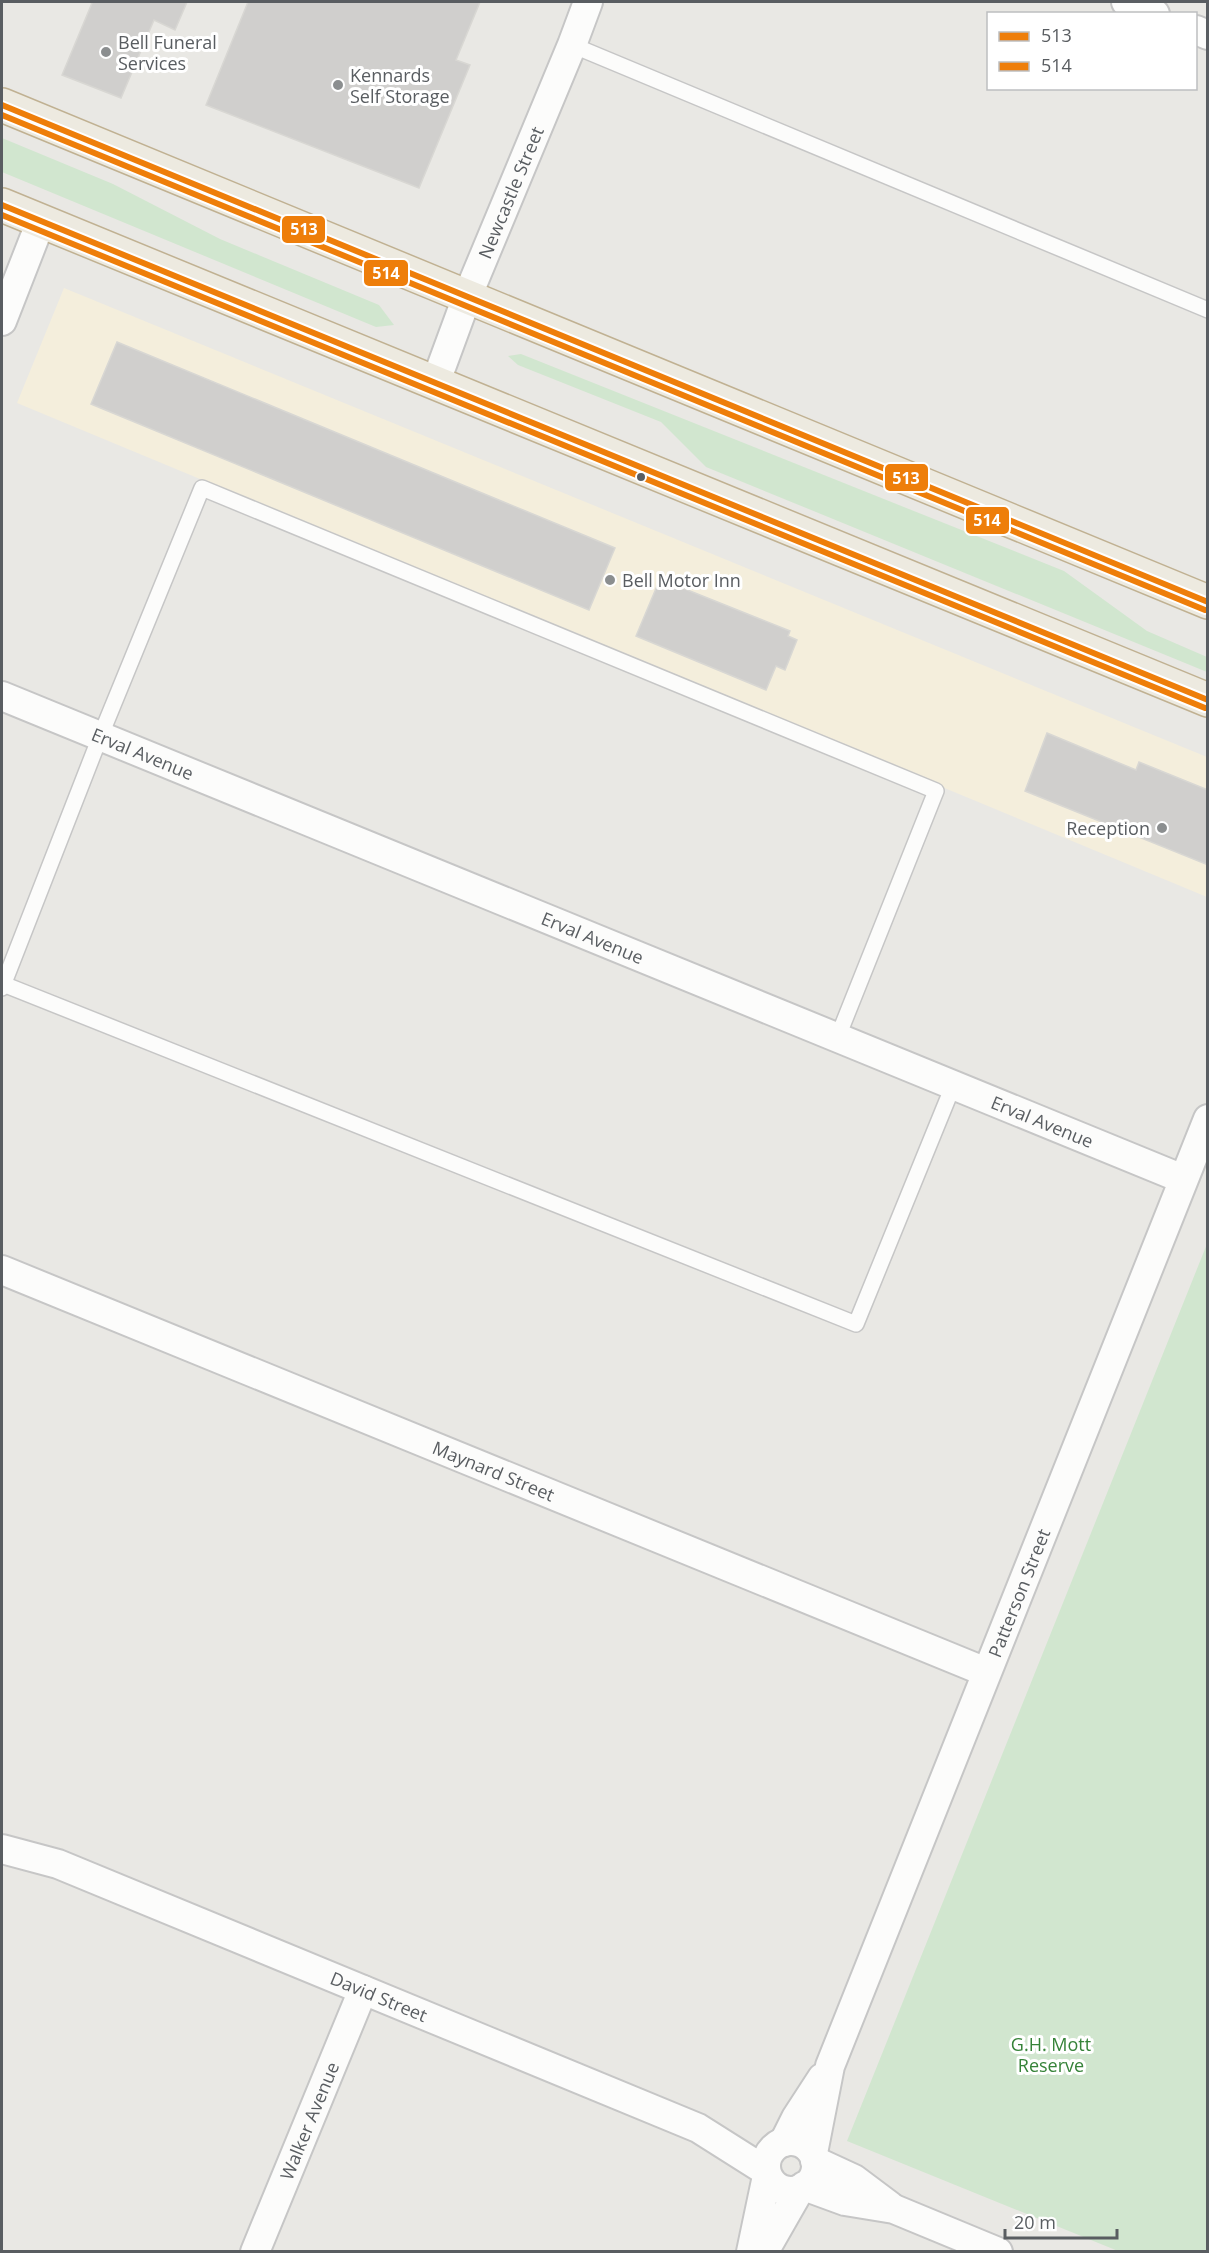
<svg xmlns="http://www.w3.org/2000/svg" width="1209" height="2253" viewBox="0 0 1209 2253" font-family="'Open Sans',sans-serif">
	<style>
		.commercial { fill: #f4eedc }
		.green { fill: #d1e6cf }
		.building { fill: #d0cfcd; stroke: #d8d7d3; stroke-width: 1.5 }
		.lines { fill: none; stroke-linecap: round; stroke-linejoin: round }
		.lane-casing { stroke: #c6c6c6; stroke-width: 18 }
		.street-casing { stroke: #c6c6c6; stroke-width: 32 }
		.highway-casing { stroke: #c0b192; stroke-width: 36 }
		.lane { stroke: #fcfcfb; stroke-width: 15 }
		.street { stroke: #fcfcfb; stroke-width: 28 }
		.highway { stroke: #edeae0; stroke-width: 33 }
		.bus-1-casing { stroke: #fff; stroke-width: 10 }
		.bus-2-casing { stroke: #fff; stroke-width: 10 }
		.bus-1 { stroke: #ee7e0a; stroke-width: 6 }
		.bus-2 { stroke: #ee7e0a; stroke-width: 6 }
		.poi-dot { fill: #8b8e8f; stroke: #fff; stroke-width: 2 }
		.bus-dot { fill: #595d61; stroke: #fff; stroke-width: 2 }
		.labels { text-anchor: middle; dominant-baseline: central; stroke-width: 6; stroke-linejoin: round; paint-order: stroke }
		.poi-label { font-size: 18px; fill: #595d61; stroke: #fff; text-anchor: start }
		.street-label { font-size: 18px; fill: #595d61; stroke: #fff }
		.park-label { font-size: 18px; fill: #368339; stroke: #fff }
		.line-badge { stroke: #fff; stroke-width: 2 }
		.badge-label { font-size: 16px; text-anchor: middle; font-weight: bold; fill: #fff }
	</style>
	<rect width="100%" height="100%" fill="#e9e8e4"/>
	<path class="commercial" d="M64 288 1207 757V897L17 403Z"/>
	<path class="green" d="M2 138 113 184 220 239 379 305 394 325 376 327 2 172Z
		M521 354 1064 571 1147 631 1207 657V672L706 467 661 422 518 365 508 356Z
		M1207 1244V2251H1118L847 2141Z"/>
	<path class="building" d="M90 2H187L175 30 154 20 121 98 62 75 92 3Z
		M248 2H480L456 60 470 65 419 188 206 105Z
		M117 342 615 548 589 610 91 404Z
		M660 579 790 631 788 636 797 640 785 670 776 666 766 690 636 636Z
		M1047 733 1136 770 1139 762 1208 790V865L1025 791Z"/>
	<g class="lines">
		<g class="lane-casing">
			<path id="lane" d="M572 45 1208 310
				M3 984 856 1324 953 1086
				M2 988 100 737 202 488 936 791 837 1039"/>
		</g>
		<g class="street-casing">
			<g id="street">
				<path d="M1126 2 1155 14"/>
				<path d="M1196 30 1208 35"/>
				<path d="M2 321 41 221"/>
				<path id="s1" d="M435 384 467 297 572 45 588 2"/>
				<path id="s2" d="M2 696 1183 1179"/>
				<path id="s3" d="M2 1270 986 1672"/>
				<path id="s4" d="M2 1849 58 1864 698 2128 766 2171"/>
				<circle cx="791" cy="2166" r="25"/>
				<path d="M784 2142 796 2118 822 2078"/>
				<path id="s5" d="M813 2153 830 2066 1208 1119"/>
				<path d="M815 2161 854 2179 890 2206"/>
				<path d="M804 2186 845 2201 894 2209 998 2252"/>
				<path id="s6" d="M255 2252 363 1990"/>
				<path d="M751 2252 767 2176"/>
				<path d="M764 2252 800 2189"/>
			</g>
		</g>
		<g class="highway-casing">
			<path id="highway" d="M2 105 1208 602
				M2 205 1208 700"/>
		</g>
		<use href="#lane" class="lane"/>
		<use href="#street" class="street"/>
		<use href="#highway" class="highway"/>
		<g class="bus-1-casing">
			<path id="bus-1" d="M2 105 1208 602
				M2 205 1208 700"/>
		</g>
		<g class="bus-2-casing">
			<path id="bus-2" d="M2 115 1205 610
				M2 215 1205 708"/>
		</g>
		<use href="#bus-1" class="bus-1"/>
		<use href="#bus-2" class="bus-2"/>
	</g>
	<g class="poi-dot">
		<circle cx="106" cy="52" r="6"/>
		<circle cx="338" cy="85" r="6"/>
		<circle cx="610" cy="580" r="6"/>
		<circle cx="1162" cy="828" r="6"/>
	</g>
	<circle class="bus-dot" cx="641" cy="477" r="5"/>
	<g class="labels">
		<g class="poi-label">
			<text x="118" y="42">Bell Funeral<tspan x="118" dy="21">Services</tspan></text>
			<text x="350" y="75">Kennards<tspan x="350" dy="21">Self Storage</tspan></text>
			<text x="622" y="580">Bell Motor Inn</text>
			<text x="1150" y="828" text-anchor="end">Reception</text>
		</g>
		<g class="street-label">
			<text stroke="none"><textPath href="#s1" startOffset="206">Newcastle Street</textPath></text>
			<text stroke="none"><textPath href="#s2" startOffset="152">Erval Avenue</textPath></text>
			<text stroke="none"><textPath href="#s2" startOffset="638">Erval Avenue</textPath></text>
			<text stroke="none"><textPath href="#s2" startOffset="1124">Erval Avenue</textPath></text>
			<text stroke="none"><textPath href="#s3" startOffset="531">Maynard Street</textPath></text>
			<text stroke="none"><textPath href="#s5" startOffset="598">Patterson Street</textPath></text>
			<text stroke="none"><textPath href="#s4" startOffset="405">David Street</textPath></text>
			<text stroke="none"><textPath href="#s6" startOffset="142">Walker Avenue</textPath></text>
		</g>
		<g class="park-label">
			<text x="1051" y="2044">G.H. Mott<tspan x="1051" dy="21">Reserve</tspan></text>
		</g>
	</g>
	<g class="line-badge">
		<rect x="281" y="215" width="45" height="29" rx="6" fill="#ee7e0a"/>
		<rect x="363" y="259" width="46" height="28" rx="6" fill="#ee7e0a"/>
		<rect x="884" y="463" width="45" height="29" rx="6" fill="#ee7e0a"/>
		<rect x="965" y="506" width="45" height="29" rx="6" fill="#ee7e0a"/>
	</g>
	<g class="badge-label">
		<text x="304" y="235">513</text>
		<text x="386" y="279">514</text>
		<text x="906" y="484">513</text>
		<text x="987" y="526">514</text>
	</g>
	<rect width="1209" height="2253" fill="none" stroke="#595d61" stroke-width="6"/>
	<rect x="987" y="12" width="210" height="78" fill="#ffffff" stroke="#bdbec0" stroke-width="1.5"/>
	<rect x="999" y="32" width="30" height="9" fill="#ee7e0a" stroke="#bdbec0" stroke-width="1.5"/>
	<text x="1041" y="42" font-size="18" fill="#595d61">513</text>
	<rect x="999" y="62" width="30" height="9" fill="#ee7e0a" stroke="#bdbec0" stroke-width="1.5"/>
	<text x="1041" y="72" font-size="18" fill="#595d61">514</text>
	<path d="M1005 2229v9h112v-9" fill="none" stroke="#595d61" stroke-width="3"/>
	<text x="1014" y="2229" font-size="18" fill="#595d61" stroke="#ffffff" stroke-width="4.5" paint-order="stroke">20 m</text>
</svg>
